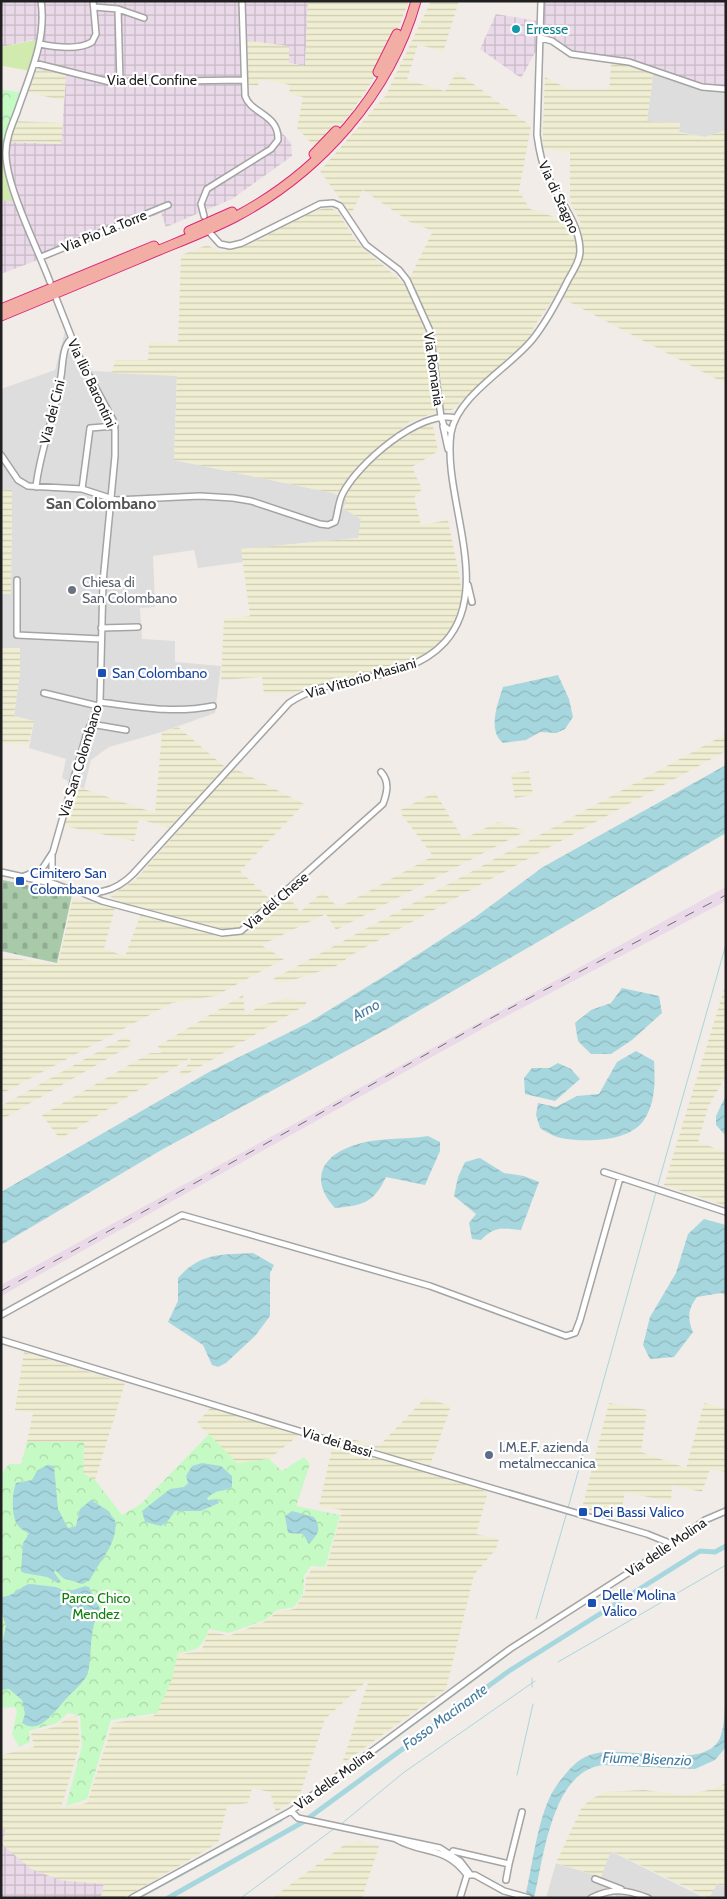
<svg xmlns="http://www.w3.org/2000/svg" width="727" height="1899" viewBox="0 0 727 1899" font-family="Cabin,sans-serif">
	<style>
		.residential { fill: #dedddd }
		.industrial { fill: url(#industrial-grid) }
		.railway { fill: #ead9e8 }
		.farmland { fill: url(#farmland-rules) }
		.grass { fill: #d1eaad }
		.cemetery { fill: url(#cemetery-stones) }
		.park { fill: url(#park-crowns) }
		.plaza { fill: #dbdce6 }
		.water { fill: url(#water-waves) }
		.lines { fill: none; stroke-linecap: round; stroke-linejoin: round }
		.stream { stroke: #a7d7de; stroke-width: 1 }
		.canal { stroke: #a7d7de; stroke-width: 5 }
		.minor-casing { stroke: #a4a4a4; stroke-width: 8 }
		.trunk-casing { stroke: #db2777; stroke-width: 11 }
		.minor { stroke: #fff; stroke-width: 5 }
		.trunk { stroke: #f2ada4; stroke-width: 9 }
		.rail { stroke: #6e6e6e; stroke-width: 1; stroke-dasharray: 10 10; stroke-linecap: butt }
		.culture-dot { fill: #0f9aa8; stroke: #fff; stroke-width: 2 }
		.worship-dot { fill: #6b7280; stroke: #fff; stroke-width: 2 }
		.transit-dot { fill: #1a4fb4; stroke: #fff; stroke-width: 2 }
		.service-dot { fill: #5c6f8a; stroke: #fff; stroke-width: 2 }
		.labels { text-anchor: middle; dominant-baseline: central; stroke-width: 4.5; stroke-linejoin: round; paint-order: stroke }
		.culture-label { font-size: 14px; fill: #0d838f; stroke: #fff; text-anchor: start }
		.street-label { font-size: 14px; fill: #202020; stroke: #fff }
		.worship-label { font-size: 14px; fill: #5b616d; stroke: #fff; text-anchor: start }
		.transit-label { font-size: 14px; fill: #164399; stroke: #fff; text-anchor: start }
		.service-label { font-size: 14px; fill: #4e5e75; stroke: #fff; text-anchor: start }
		.park-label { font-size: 14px; fill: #0e800c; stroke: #fff }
		.water-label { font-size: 15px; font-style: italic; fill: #457ca1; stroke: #fff }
		.quarter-label { font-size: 16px; font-weight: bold; fill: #535353; stroke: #fff }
	</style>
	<defs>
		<pattern id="industrial-grid" width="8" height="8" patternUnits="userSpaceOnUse" patternTransform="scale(1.25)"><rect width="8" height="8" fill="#ead9e8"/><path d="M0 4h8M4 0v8" fill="none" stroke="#c8bac7"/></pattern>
		<pattern id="farmland-rules" width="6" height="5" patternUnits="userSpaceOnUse" patternTransform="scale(1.25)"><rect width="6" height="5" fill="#efeed2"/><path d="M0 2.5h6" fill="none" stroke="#cdccb4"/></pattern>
		<pattern id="cemetery-stones" width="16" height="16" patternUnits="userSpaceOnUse" patternTransform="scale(1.25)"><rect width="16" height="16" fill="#a8caa9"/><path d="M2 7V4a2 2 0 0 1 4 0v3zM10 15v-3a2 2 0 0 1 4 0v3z" fill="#90ad91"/></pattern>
		<pattern id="park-crowns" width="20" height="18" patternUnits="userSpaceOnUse" patternTransform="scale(1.25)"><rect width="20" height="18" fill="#c6fac4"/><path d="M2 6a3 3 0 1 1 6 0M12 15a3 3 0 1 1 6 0" fill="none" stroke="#aad6a8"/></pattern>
		<pattern id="water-waves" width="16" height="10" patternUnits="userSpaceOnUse" patternTransform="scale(1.25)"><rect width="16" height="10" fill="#a7d7de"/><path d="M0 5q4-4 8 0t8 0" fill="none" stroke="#8fb8be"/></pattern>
	</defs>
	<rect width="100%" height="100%" fill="#f1ece7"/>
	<path class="residential" d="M654 68 703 85 726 86V131L705 137 679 132 680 123 647 121Z
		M65 331H70L92 371 177 375 174 460 333 493 348 500 343 508 361 519 359 538 242 549 243 562 198 568 194 550 153 556 155 607 140 608 142 639 175 641V662L221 666 215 713 162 732 109 747 91 760 84 789 62 778 66 759 29 748 34 721 14 716 20 672 19 648H1V594L11 593 12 490 1 491V389L55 370Z
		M610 1851 705 1898H615L616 1893 598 1898H546L556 1863 600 1877Z
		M717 1883 726 1887V1898H709Z"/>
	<path class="industrial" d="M1 1H308L305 66 289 63 243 40 247 101 271 120 291 143 292 156 232 199 166 227 161 213 1 274V200L18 201 8 169 7 142 61 144 66 76 32 68V40L1 47Z
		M538 1H726V86L703 85 626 58 572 51 546 33 521 78 480 49 496 14 537 21Z
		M5 1828 60 1880 104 1884 101 1898H1V1829Z"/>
	<path class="railway" d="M726 887V901L493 1023 1 1296V1285Z"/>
	<path class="farmland" d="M308 1H409L390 49 368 88 347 118 318 150 297 128 303 97 289 94 290 85 259 79 258 86 244 84 242 40 289 46V63L305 66Z
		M431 1H459L443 52 418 44 407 80 445 91 457 72 531 126 519 191 530 209 582 226 570 201V152L542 149 545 77 568 89H609L612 57 626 58 654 68 647 121 680 123 679 133 705 137 726 130V384L556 295 535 325 530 337 452 410 437 412 409 422 367 460 432 421 438 451 412 467 422 489 414 498 421 525 448 520 463 595 451 629 439 645 417 661 312 687 294 693 264 694 262 677 221 680 224 619 250 616 241 549 358 538 361 519 343 508 347 500 333 493 174 460 177 376 112 373 115 360H148L149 342 178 344 181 255 207 245 220 252 246 246 314 211 329 207 338 212 358 244 406 285 433 231 410 222 363 190 351 214 320 171 386 95Z
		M32 68 66 75 64 101 24 91Z
		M13 121 63 123 61 144 7 142Z
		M12 489 11 594H1V491Z
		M1 648H20V672L14 716 34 721 28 745 1 743Z
		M178 727 225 767 169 828 139 819 134 841 64 826 75 786 155 813 162 732Z
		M726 734V751L355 953 336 966 290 981 278 983 273 979Z
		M234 768 304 804 240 871 270 899 284 890 300 912 323 891 338 908 433 856 399 811 435 792 463 839 498 822 526 831 336 930 326 914 261 945 284 959 215 996 172 1003 1 1094V956L58 965 73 898 115 908 104 949 125 956 143 908 120 902 110 896 135 880Z
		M529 771 533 795 515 798 511 774Z
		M726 983V1076L708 1107 698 1142 726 1152V1206L664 1185Z
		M243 995 245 1015 260 1006 286 998 307 1002 304 1006 182 1077 179 1073 191 1062 190 1058 60 1139 42 1115 150 1053H161L158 1046Z
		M126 1036 133 1044 1 1120V1106Z
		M24 1352 125 1383 95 1480 83 1473 84 1443 27 1442 33 1413 15 1410Z
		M425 1398 451 1406 428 1471 488 1492 476 1534 499 1539 496 1549 474 1575 446 1689 342 1764 369 1679 325 1719 299 1797 276 1812 270 1792 252 1788 248 1803 227 1806 218 1843 124 1898H101L104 1884 60 1880 31 1869 3 1845 5 1828 1 1829V1755L34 1747 31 1733 54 1727 70 1717 77 1716 80 1743 61 1808 87 1803 113 1723 154 1716 175 1655 201 1651 209 1631 229 1636 266 1621 277 1612 295 1609 305 1592 306 1577 313 1568 326 1570 342 1510 319 1506 335 1435 379 1446Z
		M609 1403 647 1410 641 1452 686 1468 704 1403 726 1408V1472L710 1469 702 1492 672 1485 671 1502 625 1492 620 1518 582 1508Z
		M212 1406 299 1435 269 1459 237 1463 197 1423Z
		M726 1783V1887L717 1884 709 1898 611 1851 601 1877 556 1863 582 1807 591 1799 606 1792 644 1790 685 1795 714 1789Z
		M359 1841 379 1846 362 1898H272L344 1845Z"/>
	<path class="grass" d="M41 39 31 71 3 66 1 74V47Z
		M7 142V161L19 202 1 200V144Z"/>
	<path class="cemetery" d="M3 880 72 895 57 963 1 951Z"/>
	<path class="park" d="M1 89 23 93 7 142 1 143Z
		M209 1434 237 1463 269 1459 282 1471 304 1457 310 1464 296 1506 340 1515 325 1567 311 1566 304 1576 303 1594 294 1607 277 1610 265 1620 229 1633 209 1629C201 1649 199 1650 178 1653L172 1679 157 1713 111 1720 87 1799 66 1806 82 1746 80 1716 68 1713 57 1723 29 1731 30 1742 19 1747 12 1734 17 1712 15 1707 1 1708V1474L9 1464H21L27 1442H84L83 1473 95 1480 122 1515 141 1504Z"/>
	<path class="plaza" d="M88 581 103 582V594L87 593V596H83V587H88Z"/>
	<path class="water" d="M558 675 569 699 573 717 565 729 556 733 540 732 526 740 503 743C487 730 498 703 503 687Z
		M726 765V833L389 1028 163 1149 1 1245V1192L209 1072 308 1023 391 972 474 918 543 867Z
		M622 988 659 996 662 1013 632 1040 611 1054H591L578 1041 575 1023 591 1010 611 1003Z
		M636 1051 654 1061C655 1081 656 1102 644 1120 629 1143 580 1143 557 1137 551 1135 545 1131 540 1128L536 1115 538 1103 556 1107 577 1096 599 1094 617 1062Z
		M558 1063 571 1069 580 1079 555 1101 525 1094 524 1078 532 1068H549Z
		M726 1095V1136L716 1125V1116Z
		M428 1136 440 1142V1151L425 1185 386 1177C373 1204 363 1205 335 1208 310 1181 320 1156 355 1145 377 1137 404 1140 428 1136Z
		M480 1158 504 1173 524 1176 539 1182 521 1230C503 1228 495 1226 481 1240L472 1239 469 1223 476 1214 454 1196 458 1177 465 1162Z
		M704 1219 726 1225V1295L721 1293 697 1297C688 1309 687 1318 693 1332L674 1357 650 1359 643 1345 650 1317 676 1273 688 1234Z
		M253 1253 274 1265 270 1273V1316L255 1336 226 1363 218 1367 212 1365 203 1345 168 1322 178 1301V1278C201 1252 221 1255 253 1253Z
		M202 1463 221 1466 232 1476V1487C223 1493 220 1487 207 1498L208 1500 217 1499 219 1503 201 1511H175L167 1522 161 1526 145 1522 142 1511 170 1489 184 1487 188 1483 186 1476 192 1466Z
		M47 1465 54 1466 58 1509 68 1528 76 1526 80 1509 91 1500 107 1510 115 1520C119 1543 99 1561 90 1580L82 1584 63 1578 55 1570 54 1572 60 1581 58 1583 47 1577 24 1573 21 1571 23 1543 29 1534C25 1531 19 1528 17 1524 11 1514 12 1493 16 1483L32 1480 37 1471Z
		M292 1511 314 1517C322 1529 318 1534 309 1544L303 1534 288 1533 285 1516Z
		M30 1584 56 1587 67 1592 85 1586 89 1587 100 1609C88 1631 93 1651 88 1673 85 1682 71 1693 65 1700 55 1710 40 1736 22 1723L25 1714 22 1700 9 1689 1 1690V1648L6 1626 1 1611V1597C16 1596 21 1585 30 1584Z
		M726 1659V1747L715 1760 695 1769 603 1765C552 1771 544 1856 534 1898H525C532 1868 538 1813 555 1788 564 1775 575 1760 590 1755 623 1742 703 1774 720 1738 727 1723 725 1678 726 1659Z"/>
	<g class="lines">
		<path class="stream" d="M657 1188 726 944
			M568 1508 656 1192
			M536 1619 567 1512
			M558 1662 726 1565
			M532 1678V1687
			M517 1775 533 1704
			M302 1808 508 1655
			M340 1825 403 1773 535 1681
			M140 1898 282 1821
			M241 1898 335 1828"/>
		<path class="canal" d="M168 1898 303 1822 509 1671 700 1551 715 1552 726 1546"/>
		<g class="minor-casing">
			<path id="minor" d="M41 1C47 40 29 76 17 112 12 125 6 138 6 152 5 185 38 249 50 282
				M94 7 118 9 120 82
				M118 9 144 18
				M541 38 552 41 571 54 629 62 702 87 726 89
				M40 44C55 47 79 50 92 42L96 34 93 1
				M34 63 110 82 243 80
				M204 216 201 204 207 189 271 149 278 140C279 114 251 114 245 96L242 1
				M211 234 220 244 230 246 242 243 320 204 333 203 340 206 366 245 399 270 407 280 430 331 441 417 444 426 451 431
				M41 257 168 205
				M443 426 448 449
				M1 455 18 480 28 486 82 489 116 500 200 496 233 498 251 501 320 524 328 525 335 522C338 513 338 504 342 495 356 465 420 409 455 418
				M36 487C40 449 56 414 61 376 63 365 62 347 71 339
				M82 489 90 428 115 426
				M17 580V635L101 639
				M468 585 472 602
				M101 628 138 627
				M44 693 98 706
				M100 702C139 707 174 714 213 706
				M91 724 126 730
				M1 872 46 882 52 877V855
				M22 877 42 869 53 852 86 736 100 702 103 582 115 456V430L113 420 80 359 56 298
				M46 882C55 883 61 887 69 889 94 896 114 893 133 874L289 703C335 671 405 686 445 642 494 588 442 497 451 433 457 396 509 368 532 340 546 323 557 302 567 282 572 272 580 262 580 251 580 223 558 199 547 175 541 162 539 150 537 135L541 1
				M85 894 102 901 222 933 241 931 383 804C387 793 390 782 381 772
				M604 1172 726 1212
				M1 1315 182 1215 430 1286 566 1336 575 1333 580 1320 620 1178
				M1 1340 325 1439 647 1534 672 1544
				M291 1811 298 1818 440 1848 460 1861 470 1874
				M396 1839C423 1855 445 1845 467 1875
				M450 1856 453 1851 509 1864 506 1880
				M509 1864 522 1812
				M467 1875H475L504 1891 529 1898
				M595 1879 621 1889
				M132 1898 291 1811 510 1649 664 1550 705 1520 726 1511
				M460 1898 467 1875
				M591 1898C612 1888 626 1889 648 1898"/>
		</g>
		<g class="trunk-casing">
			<path id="trunk" d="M378 72 397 34
				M314 154 336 131
				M189 231 232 212
				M1 309 154 246
				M1 316C47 297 92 278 138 259 170 245 204 233 235 217 319 173 390 94 416 1"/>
		</g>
		<use href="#minor" class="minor"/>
		<use href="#trunk" class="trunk"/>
		<path class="rail" d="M1 1291 495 1016 726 895"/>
	</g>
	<circle class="culture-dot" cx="516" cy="29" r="5"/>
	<circle class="worship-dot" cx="72" cy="590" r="5"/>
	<g class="transit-dot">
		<rect x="97" y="668" width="10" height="10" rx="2.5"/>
		<rect x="15" y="876" width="10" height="10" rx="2.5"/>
		<rect x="578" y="1507" width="10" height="10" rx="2.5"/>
		<rect x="587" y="1598" width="10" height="10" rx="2.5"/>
	</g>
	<circle class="service-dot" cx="489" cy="1455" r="5"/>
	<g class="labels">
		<g class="culture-label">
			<text x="526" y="29">Erresse</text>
		</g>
		<g class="street-label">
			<text x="152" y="80">Via del Confine</text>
			<text transform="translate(559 197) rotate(65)">Via di Stagno</text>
			<text transform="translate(104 231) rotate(-22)">Via Pio La Torre</text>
			<text transform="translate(434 369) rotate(82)">Via Romania</text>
			<text transform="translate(92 383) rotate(65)">Via Ilio Barontini</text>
			<text transform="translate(52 412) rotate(-76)">Via dei Cini</text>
			<text transform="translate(361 678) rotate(-16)">Via Vittorio Masiani</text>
			<text transform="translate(80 761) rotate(-73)">Via San Colombano</text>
			<text transform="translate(276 901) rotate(-41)">Via del Chese</text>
			<text transform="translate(337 1442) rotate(17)">Via dei Bassi</text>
			<text transform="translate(666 1547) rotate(-34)">Via delle Molina</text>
			<text transform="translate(334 1779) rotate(-36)">Via delle Molina</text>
		</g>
		<g class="worship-label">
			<text x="82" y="582">Chiesa di<tspan x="82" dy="16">San Colombano</tspan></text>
		</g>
		<g class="transit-label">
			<text x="112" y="673">San Colombano</text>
			<text x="30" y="873">Cimitero San<tspan x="30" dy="16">Colombano</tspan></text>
			<text x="593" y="1512">Dei Bassi Valico</text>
			<text x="602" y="1595">Delle Molina<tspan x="602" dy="16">Valico</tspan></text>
		</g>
		<g class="service-label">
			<text x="499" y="1447">I.M.E.F. azienda<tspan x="499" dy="16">metalmeccanica</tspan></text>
		</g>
		<g class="park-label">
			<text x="96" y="1598">Parco Chico<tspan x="96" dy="16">Mendez</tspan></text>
		</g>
		<g class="water-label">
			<text transform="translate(366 1010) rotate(-29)">Arno</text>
			<text transform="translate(445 1717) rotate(-36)">Fosso Macinante</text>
			<text transform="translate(647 1759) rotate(2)">Fiume Bisenzio</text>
		</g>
		<g class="quarter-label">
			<text x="101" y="503">San Colombano</text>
		</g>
	</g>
	<rect width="727" height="1899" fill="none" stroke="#202020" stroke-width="5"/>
</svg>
